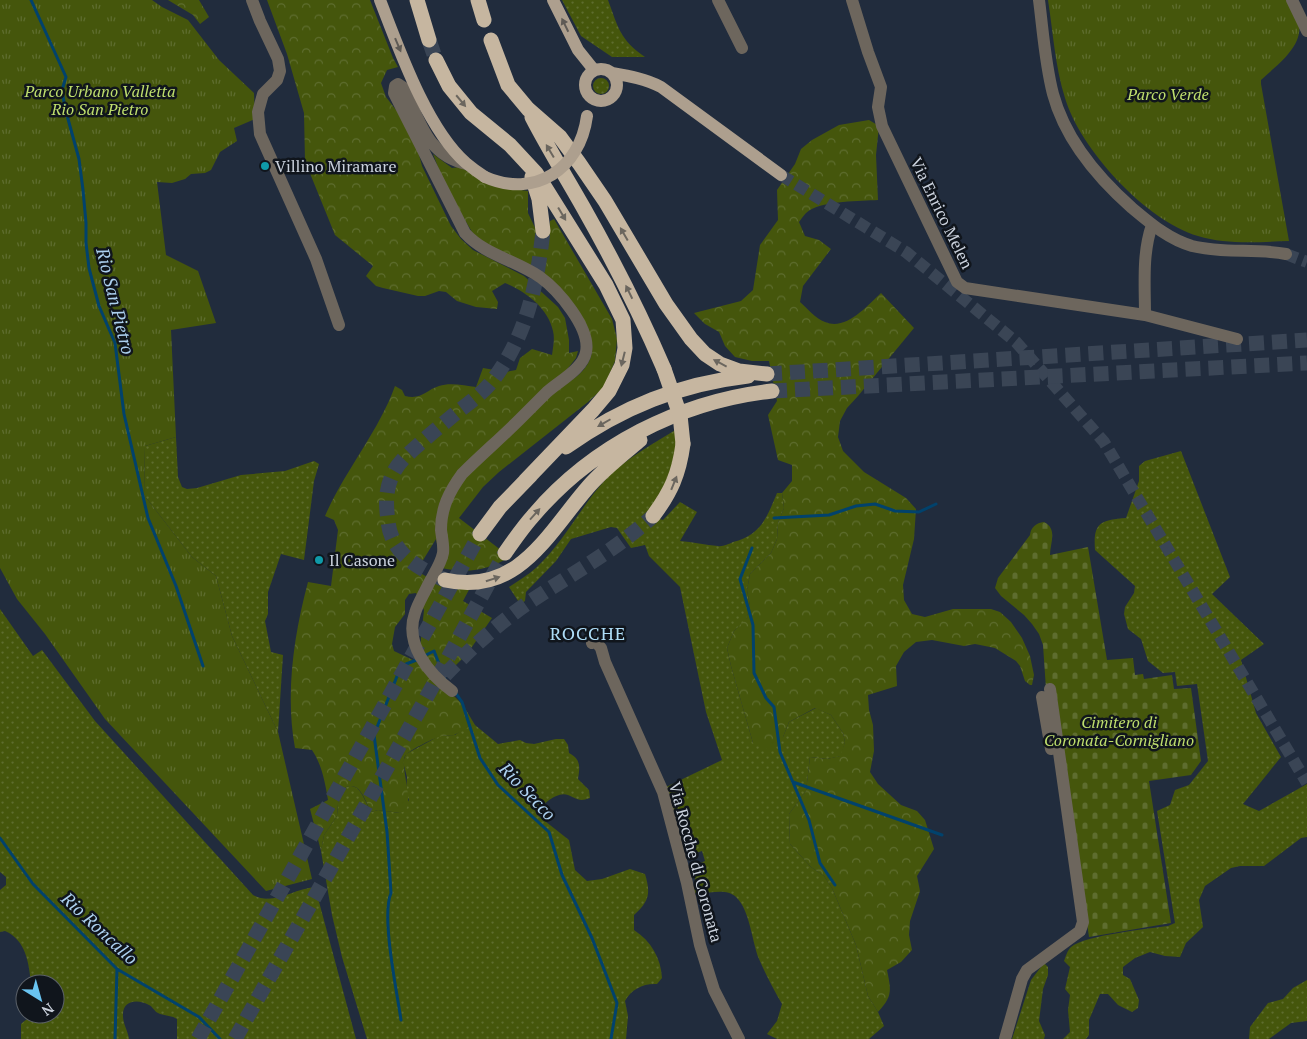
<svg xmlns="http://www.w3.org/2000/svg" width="1307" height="1039" viewBox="0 0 1307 1039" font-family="'PT Serif',serif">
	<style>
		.grass { fill: url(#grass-dots) }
		.forest { fill: url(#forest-crowns) }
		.cemetery { fill: url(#cemetery-stones) }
		.park { fill: url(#park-tufts) }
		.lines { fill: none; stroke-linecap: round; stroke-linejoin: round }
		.stream { stroke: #01426c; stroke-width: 3 }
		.minor-tunnel { stroke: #3a4555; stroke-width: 12; stroke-dasharray: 12 6; stroke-linecap: butt }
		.major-tunnel { stroke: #3a4555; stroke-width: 12; stroke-dasharray: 12 6; stroke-linecap: butt }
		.highway-tunnel { stroke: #3a4555; stroke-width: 15; stroke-dasharray: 15 8; stroke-linecap: butt }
		.minor { stroke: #6d665d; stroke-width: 12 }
		.major { stroke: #ad9f8e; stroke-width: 12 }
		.highway { stroke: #c6b6a0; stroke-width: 15 }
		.major-bridge { stroke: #ad9f8e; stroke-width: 12 }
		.highway-bridge { stroke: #c6b6a0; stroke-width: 15 }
		.oneway { fill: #5e5a55 }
		.oneway2 { fill: #6b665e }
		.culture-dot { fill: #0f9aa8; stroke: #10151c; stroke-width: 2 }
		.labels { text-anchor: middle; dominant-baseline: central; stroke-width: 5; stroke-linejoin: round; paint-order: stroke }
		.park-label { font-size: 16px; font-style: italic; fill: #bfdf6d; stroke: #10151c }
		.poi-label { font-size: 16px; fill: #cbd2dd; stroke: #10151c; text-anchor: start }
		.street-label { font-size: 16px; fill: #cbd2dd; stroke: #10151c }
		.water-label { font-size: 18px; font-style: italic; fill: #acd0ef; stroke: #10151c }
		.neighbourhood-label { font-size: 18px; letter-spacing: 1px; fill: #aeddf7; stroke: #10151c }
	</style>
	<defs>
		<pattern id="grass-dots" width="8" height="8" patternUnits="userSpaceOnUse" patternTransform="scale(1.25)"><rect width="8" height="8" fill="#45560c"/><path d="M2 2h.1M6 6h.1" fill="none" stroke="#5e6d2f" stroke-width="1.8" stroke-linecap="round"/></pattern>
		<pattern id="forest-crowns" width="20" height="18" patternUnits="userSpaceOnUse" patternTransform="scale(1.25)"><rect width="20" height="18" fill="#45560c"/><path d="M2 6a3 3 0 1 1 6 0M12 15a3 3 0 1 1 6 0" fill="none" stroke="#5e6d2f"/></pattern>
		<pattern id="cemetery-stones" width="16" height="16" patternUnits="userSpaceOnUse" patternTransform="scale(1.25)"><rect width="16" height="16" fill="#45560c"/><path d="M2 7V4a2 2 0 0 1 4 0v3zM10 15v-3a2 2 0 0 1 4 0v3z" fill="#5e6d2f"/></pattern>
		<pattern id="park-tufts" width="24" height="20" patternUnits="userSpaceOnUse" patternTransform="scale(1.25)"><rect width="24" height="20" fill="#45560c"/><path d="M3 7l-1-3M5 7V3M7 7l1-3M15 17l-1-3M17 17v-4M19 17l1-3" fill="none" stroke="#5e6d2f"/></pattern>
	</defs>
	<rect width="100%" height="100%" fill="#212c3d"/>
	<path class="grass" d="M562 0H608C618 27 620 40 645 57H612L581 36Z
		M593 86a8 8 0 1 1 16 0a8 8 0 1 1-16 0Z
		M677 429 674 469 647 515 663 520 680 502 697 512 680 541C692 542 706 545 718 546 722 547 729 544 733 542 761 535 767 517 777 493H782L784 508 778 523 777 539 771 553 750 574 747 590 750 606 746 620 734 631 727 648 731 666 753 743 783 737 789 722 816 708 831 715 843 733 845 742 841 756 827 759 810 757 806 791 789 814 790 844 811 867 824 876 832 888 856 945 868 996 878 1012 884 1026 869 1039H777L767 1034 777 1021 782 1004C774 990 766 975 759 959 752 942 750 910 736 897 725 887 707 895 694 893L695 879 693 866 705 861 702 851 696 853 684 813 674 816 664 788 722 760 706 712 680 587 649 556 645 545 631 548 617 528 611 527 571 539 556 561 526 592 525 601 520 604 509 587C518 581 528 575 537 567 564 542 582 504 608 477 628 457 653 444 677 429Z
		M176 437 178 477 182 487 187 489 197 488 241 475 285 471 314 461 319 464 314 481 304 560 281 554 268 592V614L265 621 271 652 283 655 278 732 232 636 216 576 192 557 144 495 145 446Z
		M1181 451 1230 577 1212 594 1264 644 1241 660 1256 713 1281 757 1243 804 1259 811 1307 784V837L1301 838 1264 866H1240L1231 868 1205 886 1199 900 1203 927 1186 943 1180 957 1165 956 1150 952 1135 958 1123 967V975L1130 979 1139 1000 1138 1008 1132 1012 1118 1005 1108 994H1100L1089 1020V1035L1086 1039H1063L1070 1032 1068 1010 1070 995 1065 989 1070 967 1064 961C1066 956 1067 951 1071 947 1086 935 1147 929 1168 926L1175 923 1157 811 1170 805 1175 790 1189 785 1208 761 1197 684 1177 686 1175 672 1163 673 1148 661 1141 639 1128 629 1124 614 1125 607 1134 593 1135 586 1095 550C1093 523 1100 520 1126 518L1139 481V466L1145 461Z
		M0 609 33 656 42 650 95 721 253 895C273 906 293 889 315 887L356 1039H177V1019C171 1015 164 1016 158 1013 154 1011 153 1007 149 1005 138 999 122 1000 123 1016 123 1024 128 1031 129 1039H21V1024C31 1014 41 1014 55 1014V984H31C29 963 26 940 5 931L0 932V890L6 885V877L0 872Z
		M475 725 498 744 520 740 526 743 534 744 556 739H564L568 745 569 753C581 759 580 767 578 779L589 790 590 798C579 802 578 799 568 795 557 791 541 805 536 814L569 840 575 870 587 881 602 879 630 869 645 874C651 894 649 901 634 915V930C651 941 661 958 662 978L657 984C644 983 631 989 625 1001L628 1016 626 1039H367L342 957 332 915 321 851 324 835 337 816 339 792C358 775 363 798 371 812L378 810 400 813 409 800 406 793 407 777 403 762 406 754 439 736 455 735 467 726Z
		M1044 963 1048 967V975L1043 989 1039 1021 1045 1035 1044 1039H1012L1031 980Z
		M1307 980V1021L1291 1023 1269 1039H1249L1250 1027 1268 1003 1283 999 1293 988Z"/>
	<path class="forest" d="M168 0H199L209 17 200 24 193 15Z
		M267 0H370L393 58 398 67 387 70 381 83 386 97 413 132 422 166 451 226 461 239 473 250 524 276 558 307 565 318 569 340V353L578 351 576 358 565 372 554 392C573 379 594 370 592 343L560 289 475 237 446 188 433 154 452 168 460 167 493 186 528 191V213L538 234 549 231 550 221 554 219 612 319 617 339 615 361 604 387 588 402 499 472 483 487 459 518 510 557C487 570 469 574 442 568L436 539 417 570C432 583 452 585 471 586L463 601 492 618 467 654 444 677 430 664 420 648 424 610 416 593 409 594 405 600V614L395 627 392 644 394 651 417 662 436 685 455 697 463 705 475 725C466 727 461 732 454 735 449 736 443 735 439 737 432 739 408 751 405 756 400 765 413 800 406 809 405 811 402 812 400 813L378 810 371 812C364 798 358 775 339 792L337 816 324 835 321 851 310 809 328 800C325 782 322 765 312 750L295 748C285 694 294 634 308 582L331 586 338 530 334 520 325 516C344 472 379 431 395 386L402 390 405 396C422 400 426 390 439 386 451 382 465 386 476 387L483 368 506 372 516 370 520 358 532 349 552 355C553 347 555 339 553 331 548 308 526 292 505 283L492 291 498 302 497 309 476 307 457 301 446 292 439 291 425 296H418L383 288 376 286 366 276 373 266 335 235 305 161 304 113 287 54Z
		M869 120 879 126 876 155 878 200C860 201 825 201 810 210 806 212 802 218 799 222L805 236 819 240 831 249 803 286 800 302C807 308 816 319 825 322 846 331 867 306 881 293L914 328 858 396 847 408 840 421 838 437 843 451 864 472 906 498 916 509 914 539 903 585 904 600 912 614 925 617 953 609H991L1000 612 1011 622 1022 638 1030 656 1034 675 1032 685H1030L1025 681 1020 666 1016 661 995 648 975 644 964 646 932 640 916 642 904 652 896 666 897 686 868 695 869 710 873 725 874 751 870 772 878 784 901 805 917 811 925 820 934 849 917 876 920 891 910 921 909 935 912 950 901 962 887 970C891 990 893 996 878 1012L868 996 856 945 832 888 824 876 811 867 790 844 789 814 806 791 810 757 827 759 840 756 845 742 843 733 831 715 815 708 789 722 783 737 772 751 753 743 731 666 727 648 734 631 746 619 750 606 747 590 750 574 771 553 777 539 778 523 784 508 782 493 792 481V465L778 460 768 415 777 401 769 361H752L735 357 725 346 719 332 705 324 694 313 741 301 753 290 760 245 778 220 777 190 795 164 801 149 812 140 839 125Z"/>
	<path class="cemetery" d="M1044 522C1058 529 1050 543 1050 555L1088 547 1107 660 1133 658 1135 675 1143 674 1144 679 1172 675 1174 689 1191 688 1201 761 1191 775 1149 781 1171 923 1089 937 1060 735 1046 689 1043 645 1039 634 1032 624 1024 615 1001 596 995 588 998 578 1030 535C1031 527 1036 523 1044 522Z"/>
	<path class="park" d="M0 0H152L162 7 188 20 219 60 254 93 255 119 234 128 237 141 220 152 211 170 205 173 191 174 185 179 172 183 157 182 166 255 198 271 216 323 171 330 176 437 145 446 144 495 192 557 216 576 232 636 278 732 312 879 266 891 105 719 45 634 17 599 0 568Z
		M1048 0H1286C1290 7 1298 16 1299 24 1303 47 1276 66 1261 80V84L1289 241C1259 242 1227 245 1198 236 1146 221 1080 149 1065 98 1055 66 1053 32 1048 0Z"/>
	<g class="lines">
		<path class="stream" d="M31 0 66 77 62 90 65 108 79 159 83 190 86 223V243L89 268 99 306 115 343 124 414 148 518 176 586 203 666
			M774 518 829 515 856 506 875 504 895 511 919 512 936 504
			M752 548 740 579 753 625 754 673 766 698 774 707 780 752 809 820 820 863 835 885
			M424 656 434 651 445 679
			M455 692 462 702 480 758 498 785 549 832 562 875 592 938 617 1003 611 1039
			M793 782 942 835
			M0 838 33 884 117 969 199 1017 220 1039
			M401 1020C397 992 381 916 391 893L387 832 374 735 401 666 419 659
			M115 1039 117 969"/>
		<path class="minor-tunnel" d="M1286 254 1307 262"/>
		<path class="major-tunnel" d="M781 175 906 252 1016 342 1104 442 1307 783"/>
		<path class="highway-tunnel" d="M429 40 436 60
			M767 374 1307 340
			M772 391 1307 363
			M445 580C417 568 391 553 388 521 386 505 385 491 392 476 396 465 407 455 416 447 429 435 443 424 456 413 469 403 483 393 493 380 527 335 537 285 543 231
			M445 675C471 648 503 619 534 599 575 572 617 549 653 516
			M198 1039 480 534
			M235 1039 430 691 505 553"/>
		<path class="minor" d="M252 0 260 21 278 59 280 71 277 80 263 94 258 112 260 134 316 259 339 325
			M718 0 742 48
			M852 0 868 52 881 87 878 107 882 126 957 282 965 288 1145 315 1237 339
			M1039 0C1043 31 1045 63 1053 94 1065 139 1097 177 1132 208 1150 223 1168 239 1192 246 1224 254 1255 248 1286 254
			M1292 0 1307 31
			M1145 315C1145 285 1142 254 1152 225
			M592 643 596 642 601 648 605 662 663 792 687 883 700 945 714 990 739 1039
			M452 691C429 674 404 644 415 613 418 603 424 594 428 585 433 575 441 564 443 553 444 546 442 538 441 530 441 508 449 492 462 474 481 455 501 438 520 419 529 410 538 401 547 392 559 381 583 369 586 352 591 328 558 290 540 277 515 260 485 255 465 233L394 93 395 86 398 84 404 88C420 121 427 156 467 164
			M1042 697 1051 749
			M1005 1039 1022 979 1027 970 1080 931 1083 922 1050 689"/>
		<path class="major" d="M380 0C399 49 427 129 466 163 472 168 479 173 485 177
			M553 0 578 50 594 70
			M585 85a16 16 0 1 1 32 0a16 16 0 1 1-32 0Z
			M612 73C629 76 646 79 661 87L781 175"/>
		<path class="highway" d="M417 0 429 40
			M478 0 484 20
			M491 40 508 85 528 109 560 137 579 163 605 201 666 304 691 339 705 354 720 364 739 371 767 374
			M436 60 449 86 471 113 510 145 536 173 606 285 623 320 625 348 622 365 609 391 593 410 525 481
			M532 117C548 148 566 177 583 207 613 260 640 313 664 369
			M532 177 539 199 543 231
			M566 447C622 407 680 384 748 376
			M653 516C671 492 679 474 683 444
			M480 534 500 507 531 475
			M505 553C514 540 523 527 533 516 592 446 681 401 772 391
			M445 580C519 596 547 534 589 486 604 469 622 455 640 440"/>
		<path class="major-bridge" d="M485 177C535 199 580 169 587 116"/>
		<path class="highway-bridge" d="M664 369 680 415 683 444"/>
	</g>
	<defs><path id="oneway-solid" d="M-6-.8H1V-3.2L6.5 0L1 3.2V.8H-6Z" transform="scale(1.25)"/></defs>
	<g class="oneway">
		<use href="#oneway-solid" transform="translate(565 25) rotate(-116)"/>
		<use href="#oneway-solid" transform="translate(398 45) rotate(67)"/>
	</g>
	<g class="oneway2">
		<use href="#oneway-solid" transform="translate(461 101) rotate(50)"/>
		<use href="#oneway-solid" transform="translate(550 151) rotate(-121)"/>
		<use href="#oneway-solid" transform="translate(562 214) rotate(59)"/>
		<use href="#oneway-solid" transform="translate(624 234) rotate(-120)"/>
		<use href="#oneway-solid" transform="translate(629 292) rotate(-116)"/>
		<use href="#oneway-solid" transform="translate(623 359) rotate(104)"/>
		<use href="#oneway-solid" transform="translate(720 363) rotate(-152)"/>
		<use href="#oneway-solid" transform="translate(604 423) rotate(150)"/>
		<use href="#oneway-solid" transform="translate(674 483) rotate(-68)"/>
		<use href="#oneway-solid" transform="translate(535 514) rotate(-48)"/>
		<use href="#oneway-solid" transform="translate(493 579) rotate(-18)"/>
	</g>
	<g class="culture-dot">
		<circle cx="265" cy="166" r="5"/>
		<circle cx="319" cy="560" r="5"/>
	</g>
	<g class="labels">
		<g class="park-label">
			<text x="100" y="91">Parco Urbano Valletta<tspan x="100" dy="18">Rio San Pietro</tspan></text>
			<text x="1168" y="94">Parco Verde</text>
			<text x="1119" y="722">Cimitero di<tspan x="1119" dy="18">Coronata-Cornigliano</tspan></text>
		</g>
		<g class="poi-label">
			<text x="275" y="166">Villino Miramare</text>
			<text x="329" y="560">Il Casone</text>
		</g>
		<g class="street-label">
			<text transform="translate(942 213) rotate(64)">Via Enrico Melen</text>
			<text transform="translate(696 862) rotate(75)">Via Rocche di Coronata</text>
		</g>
		<g class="water-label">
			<text transform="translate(116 301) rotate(76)">Rio San Pietro</text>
			<text transform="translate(528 791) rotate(46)">Rio Secco</text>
			<text transform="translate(100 928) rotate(43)">Rio Roncallo</text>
		</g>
		<g class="neighbourhood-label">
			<text x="588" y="633">ROCCHE</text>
		</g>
	</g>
	<g transform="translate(40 999) rotate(143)"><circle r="24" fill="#10151c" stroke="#5b6169"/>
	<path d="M0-4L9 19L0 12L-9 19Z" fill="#69c4f1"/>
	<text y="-8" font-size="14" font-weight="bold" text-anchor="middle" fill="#cbd2dd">N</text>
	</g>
</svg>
